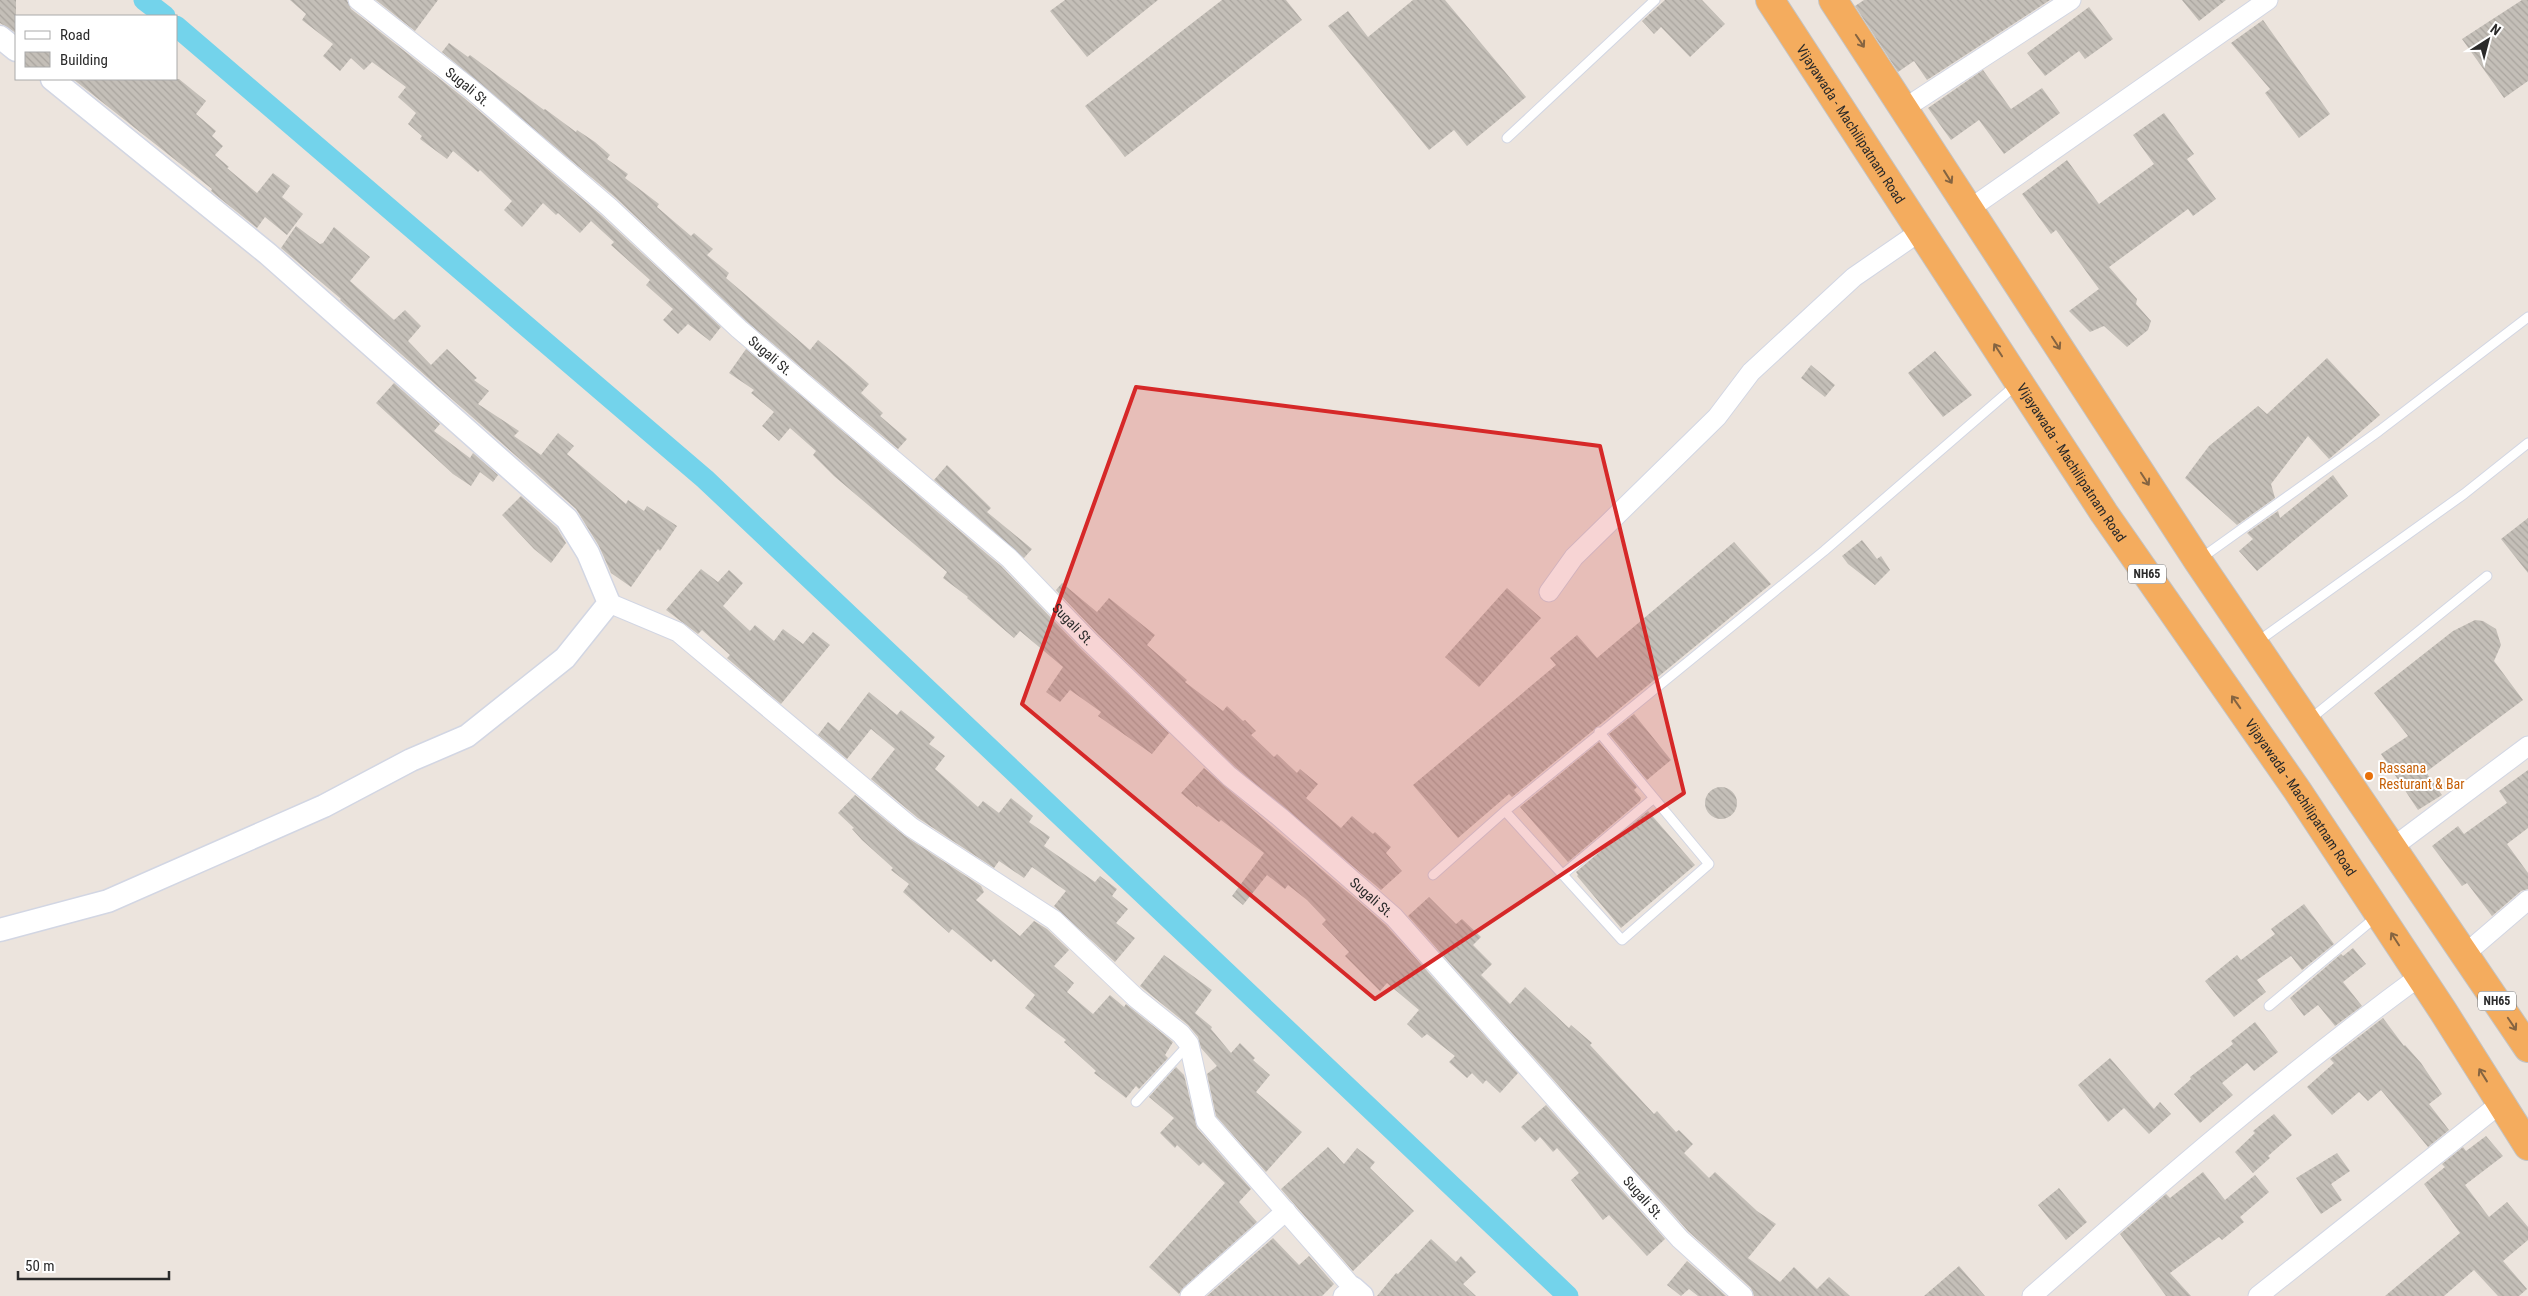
<svg xmlns="http://www.w3.org/2000/svg" width="2528" height="1296" viewBox="0 0 2528 1296" font-family="'Roboto Condensed',sans-serif">
	<style>
		.lines { fill: none; stroke-linecap: round; stroke-linejoin: round }
		.canal { stroke: #73d3eb; stroke-width: 21 }
		.building { fill: url(#building-back-hatch) }
		.service-casing { stroke: #d2d6e3; stroke-width: 11 }
		.minor-casing { stroke: #d2d6e3; stroke-width: 21 }
		.tertiary-casing { stroke: #d2d6e3; stroke-width: 25 }
		.trunk-casing { stroke: #c3c3c3; stroke-width: 30 }
		.service { stroke: #fff; stroke-width: 9 }
		.minor { stroke: #fff; stroke-width: 19 }
		.tertiary { stroke: #fff; stroke-width: 22 }
		.trunk { stroke: #f4ac5e; stroke-width: 28 }
		.oneway { stroke: #856441 }
		.marked { fill: #d62828; fill-opacity: 0.2; stroke: #d62828; stroke-width: 4; stroke-linejoin: round }
		.food-dot { fill: #e8710a; stroke: #fff; stroke-width: 2 }
		.labels { text-anchor: middle; dominant-baseline: central; stroke-width: 4; stroke-linejoin: round; paint-order: stroke }
		.shield { fill: #fff; stroke: #6a6a6a; stroke-width: 1 }
		.shield-label { font-size: 12px; font-weight: bold; fill: #2a2a2a }
		.street-label { font-size: 14px; fill: #2a2a2a; stroke: #fff }
		.food-label { font-size: 14px; fill: #c56008; stroke: #fff; text-anchor: start }
	</style>
	<defs>
		<pattern id="building-back-hatch" width="6" height="6" patternUnits="userSpaceOnUse" patternTransform="scale(1.25)"><rect width="6" height="6" fill="#c4bfb8"/><path d="M-1 5l2 2M0 0l6 6M5-1l2 2" fill="none" stroke="#a9a49e"/></pattern>
	</defs>
	<rect width="100%" height="100%" fill="#ece4dd"/>
	<g class="lines">
		<path class="canal" d="M144 0 165 16
			M176 26 705 479 1568 1296"/>
	</g>
	<path class="building" d="M0 0H16V33L0 23Z
		M290 0H347L351 9 464 98 601 215 721 327 710 341 688 324 678 334 663 320 673 309 646 285 650 280 611 245 614 242 591 221 580 233 558 213 556 215 543 203 522 227 504 210 512 201 480 170 478 172 453 151 447 159 420 139 422 136 408 124 416 113 398 97 406 87 372 62 364 70 351 58 340 71 323 56 333 44 302 20 306 14Z
		M376 0H438L415 31Z
		M1065 0H1158L1087 57 1050 11Z
		M1222 0H1286L1302 20 1125 157 1085 106Z
		M1413 0H1445L1526 97 1467 146 1454 130 1429 150 1328 26 1348 11 1368 37Z
		M1665 0H1702L1725 24 1690 57 1661 27 1654 34 1642 21Z
		M1864 0H2050L1927 80 1914 61 1898 72 1855 6Z
		M2182 0H2226L2199 21Z
		M2522 0H2528V81L2504 98 2462 39Z
		M2089 7 2113 39 2085 59 2079 51 2045 76 2027 53Z
		M2263 20 2330 114 2299 138 2265 93 2270 89 2231 43Z
		M449 43 468 57 470 55 544 110 545 109 576 132 577 130 595 142 610 155 607 159 628 174 625 178 659 204 657 207 691 236 694 233 713 249 707 255 729 273 726 278 810 350 818 340 849 366 869 384 861 393 883 413 880 416 907 439 898 449 746 321 616 198 442 52Z
		M1983 70 2011 109 2042 88 2060 113 2004 154 1979 120 1951 140 1928 108Z
		M73 79H179L206 101 196 114 216 131 212 136 223 146 215 155 229 167 227 168 257 193 273 173 290 186 282 197 303 214 287 235 265 217 257 228 211 191 212 189Z
		M2164 113 2194 154 2187 159 2216 199 2193 216 2188 209 2109 267 2137 299 2136 304 2151 321 2148 330 2127 347 2104 326 2090 332 2069 311 2099 289 2056 230 2051 234 2022 194 2067 160 2099 204 2154 164 2133 135Z
		M296 226 320 244 323 243 334 227 370 257 350 281 394 320 405 310 421 326 408 341 431 365 447 349 477 378 474 380 489 391 478 404 519 431 514 436 541 455 558 433 574 446 567 454 626 504 628 500 644 511 647 506 677 526 660 551 658 549 631 587 611 573 599 546 576 509 340 300 341 299 281 248Z
		M746 349 1001 566 1082 650 1169 733 1152 754 1098 716 1101 712 1070 690 1060 702 1046 692 1063 667 1020 631 1014 638 967 598 968 597 943 578 947 572 834 476 813 455 816 451 790 428 779 441 762 426 774 412 751 393 754 390 729 373Z
		M1935 351 1972 395 1943 417 1908 373Z
		M2327 358 2380 415 2329 459 2308 436 2271 484 2275 498 2237 525 2185 478 2209 446 2258 406 2267 414Z
		M1811 365 1835 385 1825 397 1801 378Z
		M394 383 440 424 434 431 470 458 473 453 498 475 493 482 480 472 471 486 453 474 376 403Z
		M947 465 991 508 987 512 1032 549 1024 558 934 480Z
		M2333 475 2348 496 2257 571 2239 551 2253 539 2247 533 2278 511 2280 518Z
		M521 496 557 528 566 543 551 563 534 549 502 515Z
		M2528 518V573L2501 539Z
		M1862 540 1877 559 1881 556 1890 570 1875 585 1848 564 1842 556Z
		M1734 542 1771 584 1512 797 1509 794 1458 838 1413 785 1556 665 1550 658 1577 635 1597 658Z
		M701 569 718 582 729 570 743 583 723 606 750 631 755 625 774 641 783 629 803 644 813 632 830 645 781 704 727 658 730 655 702 630 698 634 666 610Z
		M1062 583 1097 612 1109 598 1155 635 1147 645 1187 680 1185 682 1223 711 1227 706 1243 721 1245 720 1256 731 1251 735 1274 757 1277 754 1297 773 1300 769 1318 784 1306 798 1341 828 1352 816 1373 834 1375 832 1391 847 1386 853 1402 871 1381 890 1236 768 1098 634 1056 590Z
		M1507 588 1541 618 1479 687 1445 657Z
		M2475 620 2483 621 2496 629 2501 645 2494 661 2523 700 2426 772 2442 795 2418 810 2381 754 2408 736 2374 693 2453 631Z
		M869 692 897 715 901 710 935 737 929 744 945 756 935 769 978 807 983 801 999 813 1011 798 1033 816 1029 822 1050 837 1044 846 1095 882 1100 876 1117 889 1112 896 1128 909 1116 923 1135 938 1115 962 1054 906 1066 891 1032 867 1024 878 999 861 994 868 918 818 871 779 895 749 871 729 847 759 818 735 828 722 839 731Z
		M1634 714 1671 760 1647 780 1609 734Z
		M1599 742 1637 787 1634 790 1641 798 1640 801 1568 862 1520 807Z
		M1204 768 1386 925 1518 1073 1500 1093 1486 1080 1483 1084 1472 1073 1467 1078 1449 1062 1455 1056 1427 1034 1422 1038 1407 1024 1419 1010 1387 983 1380 991 1345 956 1349 952 1322 924 1326 920 1307 900 1288 885 1285 889 1267 875 1243 905 1232 896 1264 853 1221 820 1219 822 1198 806 1197 807 1181 793Z
		M2528 770V828L2507 844 2528 873V889L2521 891 2492 916 2467 883 2462 886 2432 846 2458 826 2464 834 2507 803 2499 791Z
		M1705 803a16 16 0 1 1 32 0a16 16 0 1 1-32 0Z
		M855 795 905 836 981 886 984 892 976 900 1020 936 1034 921 1047 929 1069 950 1054 966 1074 983 1067 992 1093 1014 1110 995 1124 1007 1126 1004 1173 1042 1165 1055 1168 1058 1139 1089 1136 1086 1126 1098 1094 1073 1096 1071 1064 1042 1066 1040 1025 1008 1035 995 994 959 991 962 952 929 949 933 903 892 909 884 891 870 893 868 862 840 852 829 854 828 838 813Z
		M1648 811 1695 865 1621 928 1577 876 1578 875 1576 872Z
		M1429 897 1456 924 1462 919 1481 937 1473 945 1492 964 1481 975 1510 1004 1525 987 1569 1028 1571 1025 1592 1043 1590 1045 1654 1114 1657 1111 1676 1132 1679 1130 1693 1144 1684 1153 1709 1178 1715 1172 1757 1211 1776 1224 1748 1258 1780 1282 1794 1267 1817 1289 1829 1277 1850 1296H1754L1751 1288 1688 1231 1408 916Z
		M2304 904 2334 944 2302 970 2291 956 2257 980 2266 992 2234 1017 2205 981 2237 955 2241 960 2275 934 2271 929Z
		M2353 948 2366 964 2343 982 2362 1006 2335 1026 2318 1005 2304 1016 2290 998 2341 954 2343 956Z
		M1164 955 1212 990 1195 1013 1212 1027 1211 1029 1231 1053 1240 1043 1255 1058 1253 1060 1270 1075 1256 1092 1302 1132 1266 1172 1216 1116 1207 1074 1217 1066 1201 1048 1198 1037 1188 1025 1140 986Z
		M2383 1018 2404 1046 2405 1045 2421 1063 2442 1094 2429 1104 2449 1130 2428 1147 2381 1090 2368 1101 2359 1092 2332 1115 2307 1087 2334 1063 2330 1059Z
		M2255 1022 2278 1052 2254 1071 2247 1063 2222 1083 2233 1095 2200 1123 2174 1094 2191 1079 2190 1077 2233 1044 2231 1041Z
		M2110 1058 2154 1109 2160 1102 2171 1114 2149 1134 2124 1108 2108 1122 2078 1085Z
		M1176 1067 1184 1075 1197 1128 1251 1189 1239 1202 1257 1222 1183 1288 1179 1294 1149 1267 1225 1183 1203 1162 1199 1166 1177 1145 1175 1148 1160 1133 1174 1118 1149 1097Z
		M1546 1105 1665 1239 1647 1256 1609 1215 1603 1220 1571 1180 1579 1173 1557 1148 1553 1152 1540 1137 1535 1142 1521 1127Z
		M2274 1114 2292 1135 2268 1156 2270 1158 2253 1173 2235 1152 2255 1133 2253 1131Z
		M2486 1136 2503 1156 2465 1185 2489 1217 2507 1202 2528 1227V1240L2503 1261 2527 1289 2519 1296H2498L2474 1270 2444 1296H2385L2460 1233 2424 1184 2445 1167 2442 1164 2463 1147 2466 1151Z
		M1328 1147 1344 1164 1357 1148 1375 1162 1370 1168 1414 1211 1353 1271 1281 1189Z
		M2337 1153 2350 1171 2331 1184 2342 1200 2321 1214 2296 1178Z
		M2203 1172 2225 1200 2255 1175 2269 1192 2240 1217 2244 1222 2222 1240 2219 1237 2170 1273 2191 1296H2166L2120 1234 2166 1194 2170 1198Z
		M2059 1188 2087 1222 2066 1240 2038 1205Z
		M1273 1238 1299 1265 1309 1256 1334 1284 1322 1296H1207Z
		M1431 1239 1456 1262 1461 1256 1476 1272 1463 1284 1476 1296H1377L1396 1273 1398 1274Z
		M1687 1261 1726 1296H1698L1689 1289 1681 1296 1667 1285Z
		M1959 1266 1985 1296H1924Z"/>
	<g class="lines">
		<g class="service-casing">
			<path id="service" d="M1507 138 1655 0
				M2200 559 2379 431 2528 317
				M2257 642 2464 494 2528 443
				M2309 720 2487 576
				M1505 811 1622 940 1709 864 1599 732
				M1433 875 1505 811 1824 551 2016 385
				M1562 875 1654 798
				M2269 1006 2376 917
				M1136 1102 1189 1044"/>
		</g>
		<g class="minor-casing">
			<g id="minor">
				<path id="s1" d="M358 0 471 89 609 207 739 329 1009 558 1090 642 1229 776 1281 818 1394 917 1680 1239 1743 1296"/>
				<path d="M1905 108 2071 0"/>
				<path d="M1968 210 2268 0"/>
				<path d="M1549 592 1574 557 1717 417 1751 372 1854 277 1915 235 1918 227"/>
				<path d="M609 603 678 632 911 827 1054 920 1136 998 1181 1034 1189 1044 1206 1121 1353 1288 1343 1296"/>
				<path d="M2393 847 2528 746"/>
				<path d="M2465 954 2528 900"/>
				<path d="M1190 1296 1286 1211"/>
				<path d="M2032 1296C2158 1185 2285 1075 2420 976"/>
				<path d="M2258 1296 2501 1103"/>
			</g>
		</g>
		<g class="tertiary-casing">
			<path id="tertiary" d="M0 37 16 50
				M0 930 108 901 324 806 411 760 467 736 565 658 609 603 588 553 567 519 268 254 52 79
				M1353 1288 1362 1296"/>
		</g>
		<g class="trunk-casing">
			<g id="trunk">
				<path id="s2" d="M1770 0 2104 513 2297 790 2443 1011 2528 1146"/>
				<path d="M1833 0 2198 561 2528 1048"/>
			</g>
		</g>
		<use href="#service" class="service"/>
		<use href="#minor" class="minor"/>
		<use href="#tertiary" class="tertiary"/>
		<use href="#trunk" class="trunk"/>
	</g>
	<defs><path id="oneway-shaft" d="M-6 0H5M1.5-3L5.5 0L1.5 3" fill="none" stroke-width="1.6" stroke-linecap="round" stroke-linejoin="round" transform="scale(1.25)"/></defs>
	<g class="oneway">
		<use href="#oneway-shaft" transform="translate(1860 41) rotate(56)"/>
		<use href="#oneway-shaft" transform="translate(1948 177) rotate(58)"/>
		<use href="#oneway-shaft" transform="translate(2056 343) rotate(57)"/>
		<use href="#oneway-shaft" transform="translate(1998 350) rotate(-123)"/>
		<use href="#oneway-shaft" transform="translate(2145 479) rotate(57)"/>
		<use href="#oneway-shaft" transform="translate(2236 702) rotate(-125)"/>
		<use href="#oneway-shaft" transform="translate(2395 939) rotate(-123)"/>
		<use href="#oneway-shaft" transform="translate(2512 1024) rotate(56)"/>
		<use href="#oneway-shaft" transform="translate(2483 1075) rotate(-122)"/>
	</g>
	<path class="marked" d="M1136 387 1600 446 1684 793 1375 999 1022 704Z"/>
	<circle class="food-dot" cx="2369" cy="776" r="5"/>
	<g class="labels">
		<g class="shield">
			<rect x="2128" y="564.5" width="38" height="19" rx="4"/>
			<rect x="2478" y="991.5" width="38" height="19" rx="4"/>
		</g>
		<g class="shield-label">
			<text x="2147" y="574">NH65</text>
			<text x="2497" y="1001">NH65</text>
		</g>
		<g class="street-label">
			<text stroke="none"><textPath href="#s1" startOffset="140">Sugali St.</textPath></text>
			<text stroke="none"><textPath href="#s2" startOffset="148">Vijayawada - Machilipatnam Road</textPath></text>
			<text stroke="none"><textPath href="#s1" startOffset="545">Sugali St.</textPath></text>
			<text stroke="none"><textPath href="#s2" startOffset="552">Vijayawada - Machilipatnam Road</textPath></text>
			<text stroke="none"><textPath href="#s1" startOffset="950">Sugali St.</textPath></text>
			<text stroke="none"><textPath href="#s2" startOffset="958">Vijayawada - Machilipatnam Road</textPath></text>
			<text stroke="none"><textPath href="#s1" startOffset="1355">Sugali St.</textPath></text>
			<text stroke="none"><textPath href="#s1" startOffset="1760">Sugali St.</textPath></text>
		</g>
		<g class="food-label">
			<text x="2379" y="768">Rassana<tspan x="2379" dy="16">Resturant &amp; Bar</tspan></text>
		</g>
	</g>
	<rect x="15" y="15" width="162" height="65" fill="#ffffff" stroke="#aaaaaa"/>
	<rect x="25" y="31" width="25" height="8" fill="#ffffff" stroke="#aaaaaa"/>
	<text x="60" y="40" font-size="15" fill="#2a2a2a">Road</text>
	<rect x="25" y="52" width="25" height="15" fill="url(#building-back-hatch)" stroke="#aaaaaa"/>
	<text x="60" y="65" font-size="15" fill="#2a2a2a">Building</text>
	<g transform="translate(2488 40) rotate(36)" stroke="#ffffff" stroke-width="4" paint-order="stroke">
	<path d="M0-4L9 19L0 12L-9 19Z" fill="#2a2a2a"/>
	<text y="-8" font-size="14" font-weight="bold" text-anchor="middle" fill="#2a2a2a">N</text>
	</g>
	<path d="M18 1271v8h151v-8" fill="none" stroke="#2a2a2a" stroke-width="2.5"/>
	<text x="25" y="1271" font-size="15" fill="#2a2a2a" stroke="#ffffff" stroke-width="4" paint-order="stroke">50 m</text>
</svg>
